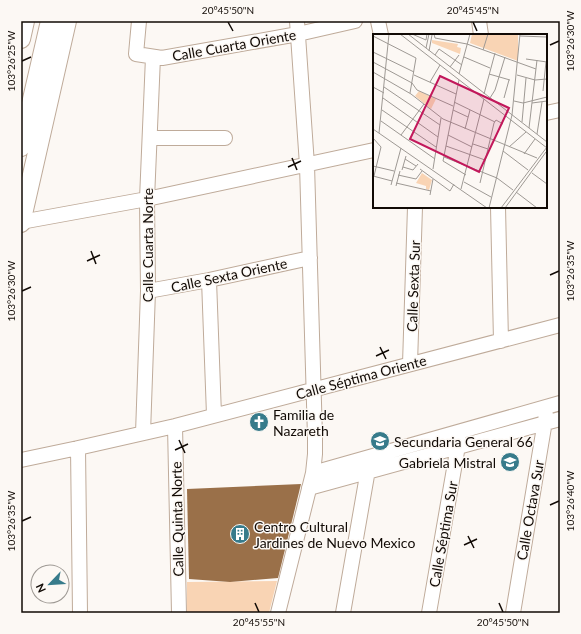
<svg xmlns="http://www.w3.org/2000/svg" width="581" height="634" viewBox="0 0 581 634" font-family="Lato,sans-serif">
	<style>
		.green { fill: #f9d4b4 }
		.building { fill: #9a7049 }
		.lines { fill: none; stroke-linecap: round; stroke-linejoin: round }
		.minor-casing { stroke: #bfab9a; stroke-width: 16 }
		.major-casing { stroke: #bfab9a; stroke-width: 20 }
		.minor { stroke: #fff; stroke-width: 14 }
		.major { stroke: #fff; stroke-width: 18 }
		.ticks { fill: none; stroke: #110a05; stroke-width: 1.5 }
		.labels { text-anchor: middle; dominant-baseline: central; stroke-width: 3; stroke-linejoin: round; paint-order: stroke }
		.street-label { font-size: 14px; fill: #110a05; stroke: #fcf8f4 }
		.poi-label { font-size: 14px; fill: #110a05; stroke: #fcf8f4; text-anchor: start }
		.inset-road { fill: none; stroke: #9e9994; stroke-width: 1 }
		.view { fill: #c2185b; fill-opacity: 0.15; stroke: #c2185b; stroke-width: 2 }
		.inset-edge { fill: none; stroke: #110a05; stroke-width: 2 }
		.neatline { fill: none; stroke: #110a05; stroke-width: 1.5 }
		.ticks-label { font-size: 10px; text-anchor: middle; fill: #110a05 }
	</style>
	<rect width="100%" height="100%" fill="#fcf8f4"/>
	<path class="green" d="M277 581 269 613H187V582Z"/>
	<path class="building" d="M301 484 278 578 230 582 189 579 187 489Z"/>
	<g class="lines">
		<g class="minor-casing">
			<path id="minor" d="M139 21 136 54 162 58 298 34 355 21
				M378 21 381 35
				M479 21 481 35
				M546 113 560 110
				M150 138H225
				M498 207 501 341
				M21 222 147 199 374 150
				M209 280 214 415
				M148 291 209 280 310 258
				M410 364 415 207
				M175 426 179 613
				M143 433 148 291 147 199 153 57
				M78 448 80 613
				M21 460 78 448 175 426 560 325
				M313 473 560 403
				M309 488 560 419
				M278 613 313 473 315 454V437L307 165 297 21
				M343 613 369 464
				M429 613 459 440
				M513 613 546 415"/>
		</g>
		<g class="major-casing">
			<path id="major" d="M21 39 25 21
				M21 147 50 21
				M21 223 67 21"/>
		</g>
		<use href="#minor" class="minor"/>
		<use href="#major" class="major"/>
	</g>
	<path class="ticks" d="M228 22 233 31M473 22 477 31M550 45 559 41M22 61 31 57M292 158 297 170M288 167 301 161M91 251 96 264M87 261 100 255M550 275 559 271M22 291 31 287M380 347 386 359M376 356 389 350M179 440 185 453M175 450 188 444M550 505 559 501M22 521 31 517M468 536 474 548M464 545 477 539M255 603 259 612M499 603 503 612"/>
	<defs>
		<g id="church-disc" transform="scale(1)"><circle r="9.5" fill="#377b8b" stroke="#fcf8f4"/><path d="M-1.2-6h2.4v3.5h3.3v2.4h-3.3V6h-2.4V-.1h-3.3v-2.4h3.3Z" fill="#fff"/></g>
		<g id="school-disc" transform="scale(1)"><circle r="9.5" fill="#377b8b" stroke="#fcf8f4"/><path d="M0-5L7-2L0 1L-7-2ZM-4 1L0 2.5L4 1V4Q0 6-4 4Z" fill="#fff"/></g>
		<g id="building-disc" transform="scale(1)"><circle r="9.5" fill="#377b8b" stroke="#fcf8f4"/><path d="M-4-6H4V6H1V3H-1V6H-4ZM-2.5-4.3h1.7v1.8h-1.7ZM.8-4.3h1.7v1.8H.8ZM-2.5-1h1.7V.8h-1.7ZM.8-1h1.7V.8H.8Z" fill="#fff"/></g>
	</defs>
	<g fill-rule="evenodd">
		<use href="#church-disc" x="259" y="422"/>
		<use href="#school-disc" x="380" y="441"/>
		<use href="#school-disc" x="510" y="462"/>
		<use href="#building-disc" x="240" y="534"/>
	</g>
	<g class="labels">
		<g class="street-label">
			<text transform="translate(234 45) rotate(-10)">Calle Cuarta Oriente</text>
			<text transform="translate(147 245) rotate(-90)">Calle Cuarta Norte</text>
			<text transform="translate(229 275) rotate(-12)">Calle Sexta Oriente</text>
			<text transform="translate(413 286) rotate(-88)">Calle Sexta Sur</text>
			<text transform="translate(361 377) rotate(-15)">Calle Séptima Oriente</text>
			<text transform="translate(530 510) rotate(-80)">Calle Octava Sur</text>
			<text transform="translate(177 519) rotate(-91)">Calle Quinta Norte</text>
			<text transform="translate(443 534) rotate(-80)">Calle Séptima Sur</text>
		</g>
		<g class="poi-label">
			<text x="273" y="414">Familia de<tspan x="273" dy="16">Nazareth</tspan></text>
			<text x="394" y="441">Secundaria General 66</text>
			<text x="496" y="462" text-anchor="end">Gabriela Mistral</text>
			<text x="254" y="526">Centro Cultural<tspan x="254" dy="16">Jardines de Nuevo Mexico</tspan></text>
		</g>
	</g>
	<g transform="translate(373 34)">
		<rect width="174" height="174" fill="#fcf8f4"/>
		<path d="M99 0H145V27L97 9ZM59 6 85 10 84 13 88 14 87 20 59 9ZM46 57 63 65 58 75 42 62ZM49 139 59 146 56 156 53 155V152L43 149Z" fill="#f9d4b4"/>
		<path class="inset-road" d="M27 0 174 114M35 0 174 108M39 0 53 6 54 0M61 0 62 4 94 10 163 35M0 2 43 24 37 59M147 2 174 3M53 14 56 0M110 16 115 0M56 17 59 1M0 18 41 38M62 21 66 15 89 31M91 23 117 34M153 25 174 28M0 28 39 49 44 56 80 72M77 33 86 21M0 38 38 60 70 85 164 124M86 40 97 0M116 40 137 46M41 41 83 60M144 41 162 46 174 45M86 46 70 127 93 141M57 48 67 31M0 53 11 59M11 53 67 91M170 57 173 28M111 60 122 19M10 64 65 103M117 64 122 56 132 23M131 64 136 46M141 67 150 69 174 63M81 68 122 88M159 69 174 67M9 76 63 113M80 76 95 83M8 87 62 125M149 88 153 44M156 94 164 26M0 95 114 174M92 95 97 76M6 99 16 0M164 100 169 68M28 101 51 70M75 101 99 113M0 104 8 113 1 142M100 110 115 115M73 112 112 126M136 113 153 98M130 117 155 136M151 120 162 105M71 123 124 144 140 156M32 125 43 132M0 132 21 137M30 133 40 136 45 130M47 135 77 157 81 150M60 135 68 84M29 136 33 122M159 139 174 150M25 141 43 145 49 137M0 142 19 147M91 148 118 163M23 149 58 157M107 149 121 89 123 86 130 90M18 151 28 114M23 152 27 137M88 155 111 65M143 158 164 174M57 161 60 145M116 174 139 81 147 0M128 174 174 113M132 174 173 118"/>
		<path class="view" d="M67 42 136 74 106 138 37 105Z"/>
		<rect width="174" height="174" class="inset-edge"/>
	</g>
	<rect width="581" height="634" fill="none" stroke="#fcf8f4" stroke-width="44"/>
	<g transform="translate(50 584) rotate(245)"><circle r="19" fill="#fcf8f4" stroke="#9e9994"/>
	<path d="M0-3L7 15L0 10L-7 15Z" fill="#377b8b"/>
	<text y="-6" font-size="11" font-weight="bold" text-anchor="middle" fill="#110a05">N</text>
	</g>
	<rect x="22" y="22" width="537" height="590" class="neatline"/>
	<g class="ticks-label">
		<text x="228" y="14">20°45'50"N</text>
		<text x="473" y="14">20°45'45"N</text>
		<text transform="translate(570 41) rotate(-90)" y="4">103°26'30"W</text>
		<text transform="translate(11 61) rotate(-90)" y="4">103°26'25"W</text>
		<text transform="translate(570 271) rotate(-90)" y="4">103°26'35"W</text>
		<text transform="translate(11 291) rotate(-90)" y="4">103°26'30"W</text>
		<text transform="translate(570 501) rotate(-90)" y="4">103°26'40"W</text>
		<text transform="translate(11 521) rotate(-90)" y="4">103°26'35"W</text>
		<text x="259" y="626">20°45'55"N</text>
		<text x="503" y="626">20°45'50"N</text>
	</g>
</svg>
